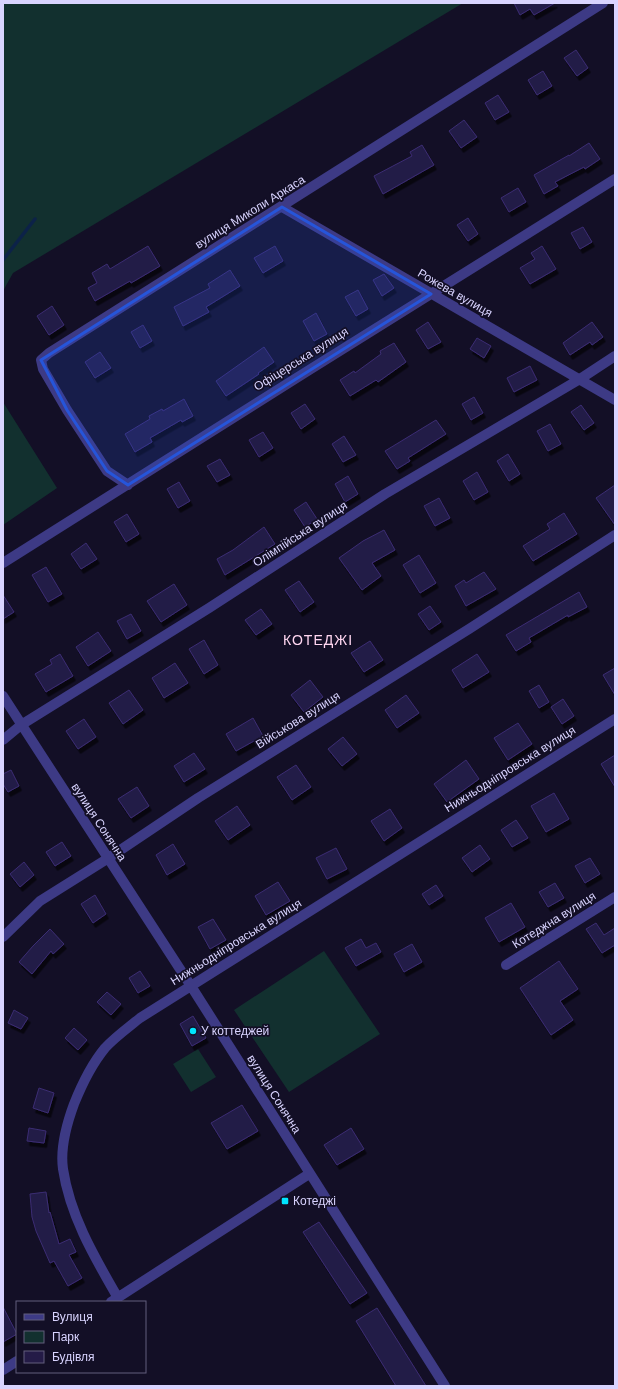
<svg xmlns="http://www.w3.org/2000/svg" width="618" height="1389" viewBox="0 0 618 1389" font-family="'DM Sans',sans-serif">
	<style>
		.green { fill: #12302f }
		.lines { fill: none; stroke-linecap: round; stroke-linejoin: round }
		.stream { stroke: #0c2248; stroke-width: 3.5 }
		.building { fill: #241b47; stroke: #3b2d73; filter: url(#shadow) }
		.street { stroke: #3d3a85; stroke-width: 10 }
		.marked { fill: #2655da; fill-opacity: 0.2; stroke: #2655da; stroke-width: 3; stroke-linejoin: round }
		.poi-dot { fill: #00e5ff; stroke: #130f26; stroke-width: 1.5 }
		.labels { text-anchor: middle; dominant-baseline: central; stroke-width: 3.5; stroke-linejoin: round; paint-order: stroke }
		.street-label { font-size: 12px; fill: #d9d4ff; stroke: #130f26 }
		.poi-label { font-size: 12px; fill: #d9d4ff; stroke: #130f26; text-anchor: start }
		.quarter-label { font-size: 14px; letter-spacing: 1px; fill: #ffd6f0; stroke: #130f26 }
	</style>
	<defs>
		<filter id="shadow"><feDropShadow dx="2.5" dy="4.5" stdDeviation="0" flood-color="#0009"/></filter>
	</defs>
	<rect width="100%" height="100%" fill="#130f26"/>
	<path class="green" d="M3 3H463L13 273 3 291Z
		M3 402 57 488 3 525Z
		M324 951 380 1034 289 1092 234 1010Z
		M198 1049 216 1077 191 1092 173 1064Z"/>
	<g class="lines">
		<path class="stream" d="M3 260 35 219"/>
	</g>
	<path class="building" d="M514 3H555L534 15 530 9 520 15Z
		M576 50 588 68 577 76 564 58Z
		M543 71 552 86 537 95 528 80Z
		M498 95 509 112 495 120 485 103Z
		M464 120 477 137 461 148 449 131Z
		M589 143 600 159 585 169 584 167 555 182 558 186 544 194 534 175 569 155V156Z
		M422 145 434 165 383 194 374 176 412 156 410 152Z
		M518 188 526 202 509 212 501 198Z
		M468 218 478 234 468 241 457 225Z
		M583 227 592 242 580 249 571 233Z
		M148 246 160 266 131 283 130 281 95 301 88 288 97 283 92 273 107 264 110 269Z
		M275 246 283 261 263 273 254 258Z
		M542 246 556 269 530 284 520 268 535 259 531 253Z
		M230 270 240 286 206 307 209 312 183 326 174 307 210 288 208 284Z
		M384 274 394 288 382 296 373 280Z
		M358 290 368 309 356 316 345 297Z
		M52 306 64 325 49 335 37 316Z
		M316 313 327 334 314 341 303 321Z
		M428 322 441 342 428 349 416 330Z
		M592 322 603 337 592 345 590 342 570 355 563 343Z
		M143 325 152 341 140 348 131 332Z
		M477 338 491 346 484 358 470 349Z
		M394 343 406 362 378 382 376 380 350 396 340 380 354 371 355 373 381 354 380 351Z
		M264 347 274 362 258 373 259 374 226 396 216 381Z
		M100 352 111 368 95 378 85 362Z
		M530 366 537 380 514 392 507 378Z
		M474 397 483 413 471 420 462 404Z
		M184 399 193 416 182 422 181 420 150 438 152 442 135 452 125 434 150 419 149 416 162 409 163 411Z
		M305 404 315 419 301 429 291 413Z
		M581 405 594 423 584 430 571 412Z
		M436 420 446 434 408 458 410 461 397 469 385 451Z
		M550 424 561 444 548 451 537 431Z
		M263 432 273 448 259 457 249 440Z
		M344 436 356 455 343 462 332 444Z
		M508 454 520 474 509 481 497 461Z
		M220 459 230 475 217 482 207 466Z
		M477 472 488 492 474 500 463 481Z
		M348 476 358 494 345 502 335 484Z
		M179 482 190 501 178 508 167 489Z
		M615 485V525L596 498Z
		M439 498 450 518 435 526 424 506Z
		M306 502 317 519 305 527 294 510Z
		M564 513 577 534 533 561 523 546 550 529 547 524Z
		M127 514 139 534 126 542 114 522Z
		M264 527 275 544 225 575 217 559 233 550Z
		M384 530 395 550 372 563 381 576 362 590 339 558 363 541Z
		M86 543 97 559 81 569 71 554Z
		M419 555 436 583 420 593 403 565Z
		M46 567 62 594 48 602 32 575Z
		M484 572 496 589 466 606 455 586 464 580 466 583Z
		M299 581 314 602 300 612 285 590Z
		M174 584 187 605 161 622 147 601Z
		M579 592 587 607 568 617V615L529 638 531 642 516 651 506 635Z
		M3 595 14 612 3 619Z
		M430 606 441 622 429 630 418 614Z
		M261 609 272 624 256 635 245 620Z
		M131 614 141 631 127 639 117 621Z
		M98 632 111 651 88 666 76 647Z
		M204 640 218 665 204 674 189 649Z
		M370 641 383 660 364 672 351 653Z
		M60 654 73 676 46 692 35 674 52 664 50 660Z
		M477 654 489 672 463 688 452 670Z
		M175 663 188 683 164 698 152 678Z
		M615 668V695L603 675Z
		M310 680 323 697 304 712 291 695Z
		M539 685 549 702 539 708 529 691Z
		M129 690 143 710 123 724 109 703Z
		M406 695 419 713 397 728 385 710Z
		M563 699 574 716 562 724 551 707Z
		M253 718 263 736 236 751 226 734Z
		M84 719 96 737 78 749 66 731Z
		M518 723 532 744 508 760 494 738Z
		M343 737 357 754 342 766 328 749Z
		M194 753 205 769 184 782 174 766Z
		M615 755V787L601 764Z
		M466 760 479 779 447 802 434 784Z
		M296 765 311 787 292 800 277 777Z
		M11 770 19 786 8 792 3 784V774Z
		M137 787 149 806 131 818 118 799Z
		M554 793 569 819 546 832 531 806Z
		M237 806 250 825 228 840 215 821Z
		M390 809 402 828 384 841 371 821Z
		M516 820 528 838 512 847 501 830Z
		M62 842 71 856 55 866 46 852Z
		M173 844 185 864 167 875 156 855Z
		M480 845 490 859 472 872 462 858Z
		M336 848 347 869 327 879 316 858Z
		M590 858 600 874 585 883 575 866Z
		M24 862 34 875 20 887 10 874Z
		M278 882 290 901 266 915 255 896Z
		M555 883 564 898 548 907 539 892Z
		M436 885 443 896 429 905 422 894Z
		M95 895 106 914 93 923 81 904Z
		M511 903 525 927 499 942 485 918Z
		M213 919 226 940 210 949 198 927Z
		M596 923 604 935 615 928V945L602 953 586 929Z
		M50 929 64 944 53 954 51 951 32 974 19 962 33 946Z
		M361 939 366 948 376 943 381 952 356 966 345 948Z
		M412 944 422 962 404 972 394 954Z
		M559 961 578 989 560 1001 573 1020 551 1035 520 988Z
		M140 971 150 986 138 993 129 978Z
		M107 992 121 1004 111 1015 97 1002Z
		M14 1010 28 1018 21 1029 8 1023Z
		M193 1016 206 1038 192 1046 180 1024Z
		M74 1028 87 1040 78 1050 65 1038Z
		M39 1088 54 1093 48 1113 33 1108Z
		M242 1105 258 1131 227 1149 211 1123Z
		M29 1128 46 1131 44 1143 27 1141Z
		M351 1128 364 1149 337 1165 324 1145Z
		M46 1192 49 1213 50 1212 59 1244 70 1239 76 1252 69 1255 82 1278 68 1286 54 1261 50 1263 36 1231 32 1217 30 1194Z
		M319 1222 367 1293 350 1304 303 1232Z
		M3 1307 17 1334 3 1342Z
		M377 1308 426 1386H396L356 1321Z"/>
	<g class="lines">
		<path class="street" d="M282 207 615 400
			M128 485 107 471 67 410 43 369 41 360 49 353 603 3
			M3 563 306 372 615 179
			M3 696 191 986 445 1386
			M3 740 21 725 209 608 385 494 580 379 615 356
			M3 937 40 901 107 859 198 798 469 629 615 535
			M506 965 615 897
			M118 1298C95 1258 70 1216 63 1169 60 1148 67 1123 74 1104 82 1084 91 1065 105 1048 115 1037 129 1027 140 1018L615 719
			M111 1302 309 1174
			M3 1370 17 1361"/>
	</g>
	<path class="marked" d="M282 207 431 294 128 485 107 471 67 410 41 360Z"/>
	<g class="poi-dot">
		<circle cx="193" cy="1031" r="4"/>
		<rect x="281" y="1197" width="8" height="8" rx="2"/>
	</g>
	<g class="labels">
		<g class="street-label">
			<text transform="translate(250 212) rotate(-32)">вулиця Миколи Аркаса</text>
			<text transform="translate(455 293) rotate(30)">Рожева вулиця</text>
			<text transform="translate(301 359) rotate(-32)">Офіцерська вулиця</text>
			<text transform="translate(300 534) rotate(-33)">Олімпійська вулиця</text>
			<text transform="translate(298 720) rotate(-32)">Військова вулиця</text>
			<text transform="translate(510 769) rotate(-32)">Нижньодніпровська вулиця</text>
			<text transform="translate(99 822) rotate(57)">вулиця Сонячна</text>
			<text transform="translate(554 920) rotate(-32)">Котеджна вулиця</text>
			<text transform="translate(236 942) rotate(-32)">Нижньодніпровська вулиця</text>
			<text transform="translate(274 1094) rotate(58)">вулиця Сонячна</text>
		</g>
		<g class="poi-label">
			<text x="201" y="1031">У коттеджей</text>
			<text x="293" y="1201">Котеджі</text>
		</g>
		<g class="quarter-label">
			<text x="318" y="640">КОТЕДЖІ</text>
		</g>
	</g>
	<rect width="618" height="1389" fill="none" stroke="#d9d4ff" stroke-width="8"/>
	<rect x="16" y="1301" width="130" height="72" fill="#130f26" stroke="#625e7d"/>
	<rect x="24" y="1314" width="20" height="6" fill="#3d3a85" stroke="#625e7d"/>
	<text x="52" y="1321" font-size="12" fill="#d9d4ff">Вулиця</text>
	<rect x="24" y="1331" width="20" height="12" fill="#12302f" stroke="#625e7d"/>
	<text x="52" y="1341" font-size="12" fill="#d9d4ff">Парк</text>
	<rect x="24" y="1351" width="20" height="12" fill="#241b47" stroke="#625e7d"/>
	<text x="52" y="1361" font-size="12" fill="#d9d4ff">Будівля</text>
</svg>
